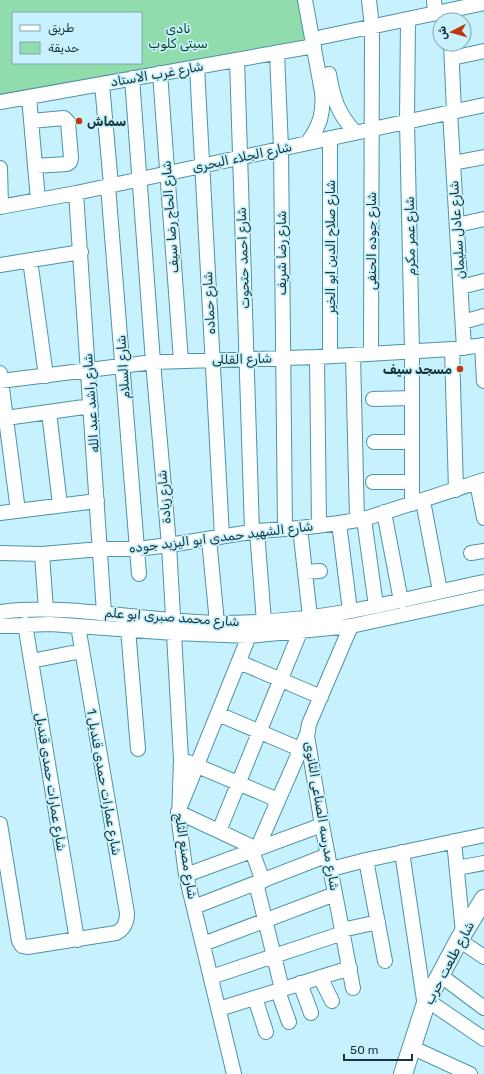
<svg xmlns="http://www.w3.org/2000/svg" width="484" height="1074" viewBox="0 0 484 1074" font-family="Rubik,Cairo,sans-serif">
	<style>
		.green { fill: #90dcac; fill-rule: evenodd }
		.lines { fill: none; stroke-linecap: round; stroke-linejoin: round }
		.minor-casing { stroke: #4c94a6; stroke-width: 16 }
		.major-casing { stroke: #4c94a6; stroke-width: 20 }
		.minor { stroke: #fff; stroke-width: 14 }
		.major { stroke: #fff; stroke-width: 18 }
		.poi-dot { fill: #c0370a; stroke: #c7f1fc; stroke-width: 1.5 }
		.labels { text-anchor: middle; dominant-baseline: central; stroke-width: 3.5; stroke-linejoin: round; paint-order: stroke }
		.park-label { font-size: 13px; fill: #0f4328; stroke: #c7f1fc }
		.street-label { font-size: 13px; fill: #16353c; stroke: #c7f1fc }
		.poi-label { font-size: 13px; font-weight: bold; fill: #16353c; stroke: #c7f1fc; text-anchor: start }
	</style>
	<rect width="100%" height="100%" fill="#c7f1fc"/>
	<path class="green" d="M0 0H309L314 46 0 102ZM13 13H141V63H13Z"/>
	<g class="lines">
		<g class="minor-casing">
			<path id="minor" d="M305 0 322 92C324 112 320 126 308 142
				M369 0 372 27 371 354
				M434 0 435 13
				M408 19 407 121 412 351V504
				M322 37 484 3
				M451 44 454 111
				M277 53 281 148 285 529
				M452 58 484 51
				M237 60 252 531
				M197 67 222 536
				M160 73 181 361
				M329 74C333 98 338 114 355 132
				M132 78 153 362 169 545 181 759 179 822 186 875 234 1074
				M102 84 111 185
				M29 97 38 200
				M0 102 314 46
				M450 112 464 348
				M31 121 64 118 68 122 71 158 70 162 67 164 35 166
				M330 138V356
				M453 163 484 157
				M0 168 1 207
				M108 186 139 574
				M76 193 104 613
				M0 207 76 193 484 105
				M457 225 484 219
				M30 260 46 376
				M0 265 81 252
				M461 287 484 281
				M463 322 484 316
				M482 345 484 381
				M452 349 456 490
				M353 355 357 520
				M317 357 319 526
				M0 373 18 511
				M0 381 153 362 317 357 452 349 484 345
				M373 399 412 398
				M49 412 60 505
				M6 418 91 406
				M374 442H412
				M373 482H412
				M477 483 484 518
				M423 501 440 591
				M384 512 401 601
				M0 513 97 501
				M364 519 376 606
				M339 523 350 611
				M300 528 310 617
				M257 531 264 622
				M209 539 217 623
				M0 553 42 554 100 549H137L169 545 257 531 300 528 339 523 364 519 484 480
				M471 553 484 551
				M42 554 46 610
				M305 572 320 571
				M0 612C73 603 145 622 218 623 262 623 307 619 351 611 395 603 439 591 484 582
				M25 624 77 940
				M0 626 50 624 174 633 249 636 351 626 484 597
				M351 626 309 724 307 736 322 825 353 988
				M128 629 138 749
				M249 636 178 812 257 849 308 732
				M31 661 82 651
				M239 662 321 697
				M218 714 300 749
				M188 762 278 800
				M0 824 19 941 22 946 27 947 116 933C124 929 127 923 127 913L78 626
				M219 831 300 632
				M454 841 463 933
				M252 851 263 881
				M402 852 425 1007
				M366 860 385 961
				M457 868 484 863
				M331 869 366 860 484 835
				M186 875 322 825
				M256 883 282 989
				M194 907 328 855
				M342 930 378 922
				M459 940 484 957
				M203 944 335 894
				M440 975 484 1008
				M211 977 343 933
				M320 977 332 1001
				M300 983 311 1013
				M278 991 289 1022
				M255 998 266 1032
				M427 1000 484 1039
				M219 1009 350 968
				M411 1047 470 1074"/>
		</g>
		<g class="major-casing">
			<path id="major" d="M403 1074 427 1000 459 940 484 899"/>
		</g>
		<use href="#minor" class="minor"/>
		<use href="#major" class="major"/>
	</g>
	<g class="poi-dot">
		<circle cx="79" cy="121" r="4"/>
		<circle cx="460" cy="369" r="4"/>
	</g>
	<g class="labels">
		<g class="park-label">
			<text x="178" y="28">نادى<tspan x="178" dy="15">سيتى كلوب</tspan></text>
		</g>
		<g class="street-label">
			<text transform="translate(157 74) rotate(-10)">شارع غرب الاستاد</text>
			<text transform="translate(242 157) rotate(-12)">شارع الجلاء البحرى</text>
			<text transform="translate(170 217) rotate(-94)">شارع الحاج رضا سيف</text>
			<text transform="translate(457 230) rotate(-94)">شارع عادل سليمان</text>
			<text transform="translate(410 236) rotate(-91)">شارع عمر مكرم</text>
			<text transform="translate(371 241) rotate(-90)">شارع جوده الحنفى</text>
			<text transform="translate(330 247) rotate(-90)">شارع صلاح الدين ابو الخير</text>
			<text transform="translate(281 253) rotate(-90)">شارع رضا شريف</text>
			<text transform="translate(243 258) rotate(-92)">شارع احمد حتحوت</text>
			<text transform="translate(209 303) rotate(-93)">شارع حماده</text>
			<text transform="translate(242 359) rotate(-2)">شارع القللى</text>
			<text transform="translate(123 367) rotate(-94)">شارع السلام</text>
			<text transform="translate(91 403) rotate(-94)">شارع راشد عبد الله</text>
			<text transform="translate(164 497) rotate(-95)">شارع زيادة</text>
			<text transform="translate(221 537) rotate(-7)">شارع الشهيد حمدى ابو اليزيد جوده</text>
			<text transform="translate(172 617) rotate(4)">شارع محمد صبرى ابو علم</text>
			<text transform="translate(51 782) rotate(81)">شارع عمارات حمدى قنديل</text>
			<text transform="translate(104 782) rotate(80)">شارع عمارات حمدى قنديل 1</text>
			<text transform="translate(322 816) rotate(80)">شارع مدرسه الصناعى الثانوى</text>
			<text transform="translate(186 856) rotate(81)">شارع مصنع الثلج</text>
			<text transform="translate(449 963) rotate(-62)">شارع طلعت حرب</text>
		</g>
		<g class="poi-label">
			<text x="87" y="121">سماش</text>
			<text x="452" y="369" text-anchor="end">مسجد سيف</text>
		</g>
	</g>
	<rect x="12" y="12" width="130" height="52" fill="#c7f1fc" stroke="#80a6af"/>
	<rect x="20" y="25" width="20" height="6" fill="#ffffff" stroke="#80a6af"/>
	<text x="48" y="32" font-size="12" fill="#16353c">طريق</text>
	<rect x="20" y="42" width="20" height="12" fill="#90dcac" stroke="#80a6af"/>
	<text x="48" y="52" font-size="12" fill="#16353c">حديقة</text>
	<g transform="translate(452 32) rotate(264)"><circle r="19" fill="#c7f1fc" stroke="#80a6af"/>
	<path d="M0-3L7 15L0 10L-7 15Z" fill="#c0370a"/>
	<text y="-6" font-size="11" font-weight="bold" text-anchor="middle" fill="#16353c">ش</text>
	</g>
	<path d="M344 1054v6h68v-6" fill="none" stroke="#16353c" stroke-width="2"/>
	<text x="350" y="1054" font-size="12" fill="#16353c" stroke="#c7f1fc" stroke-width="3" paint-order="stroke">50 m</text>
</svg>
